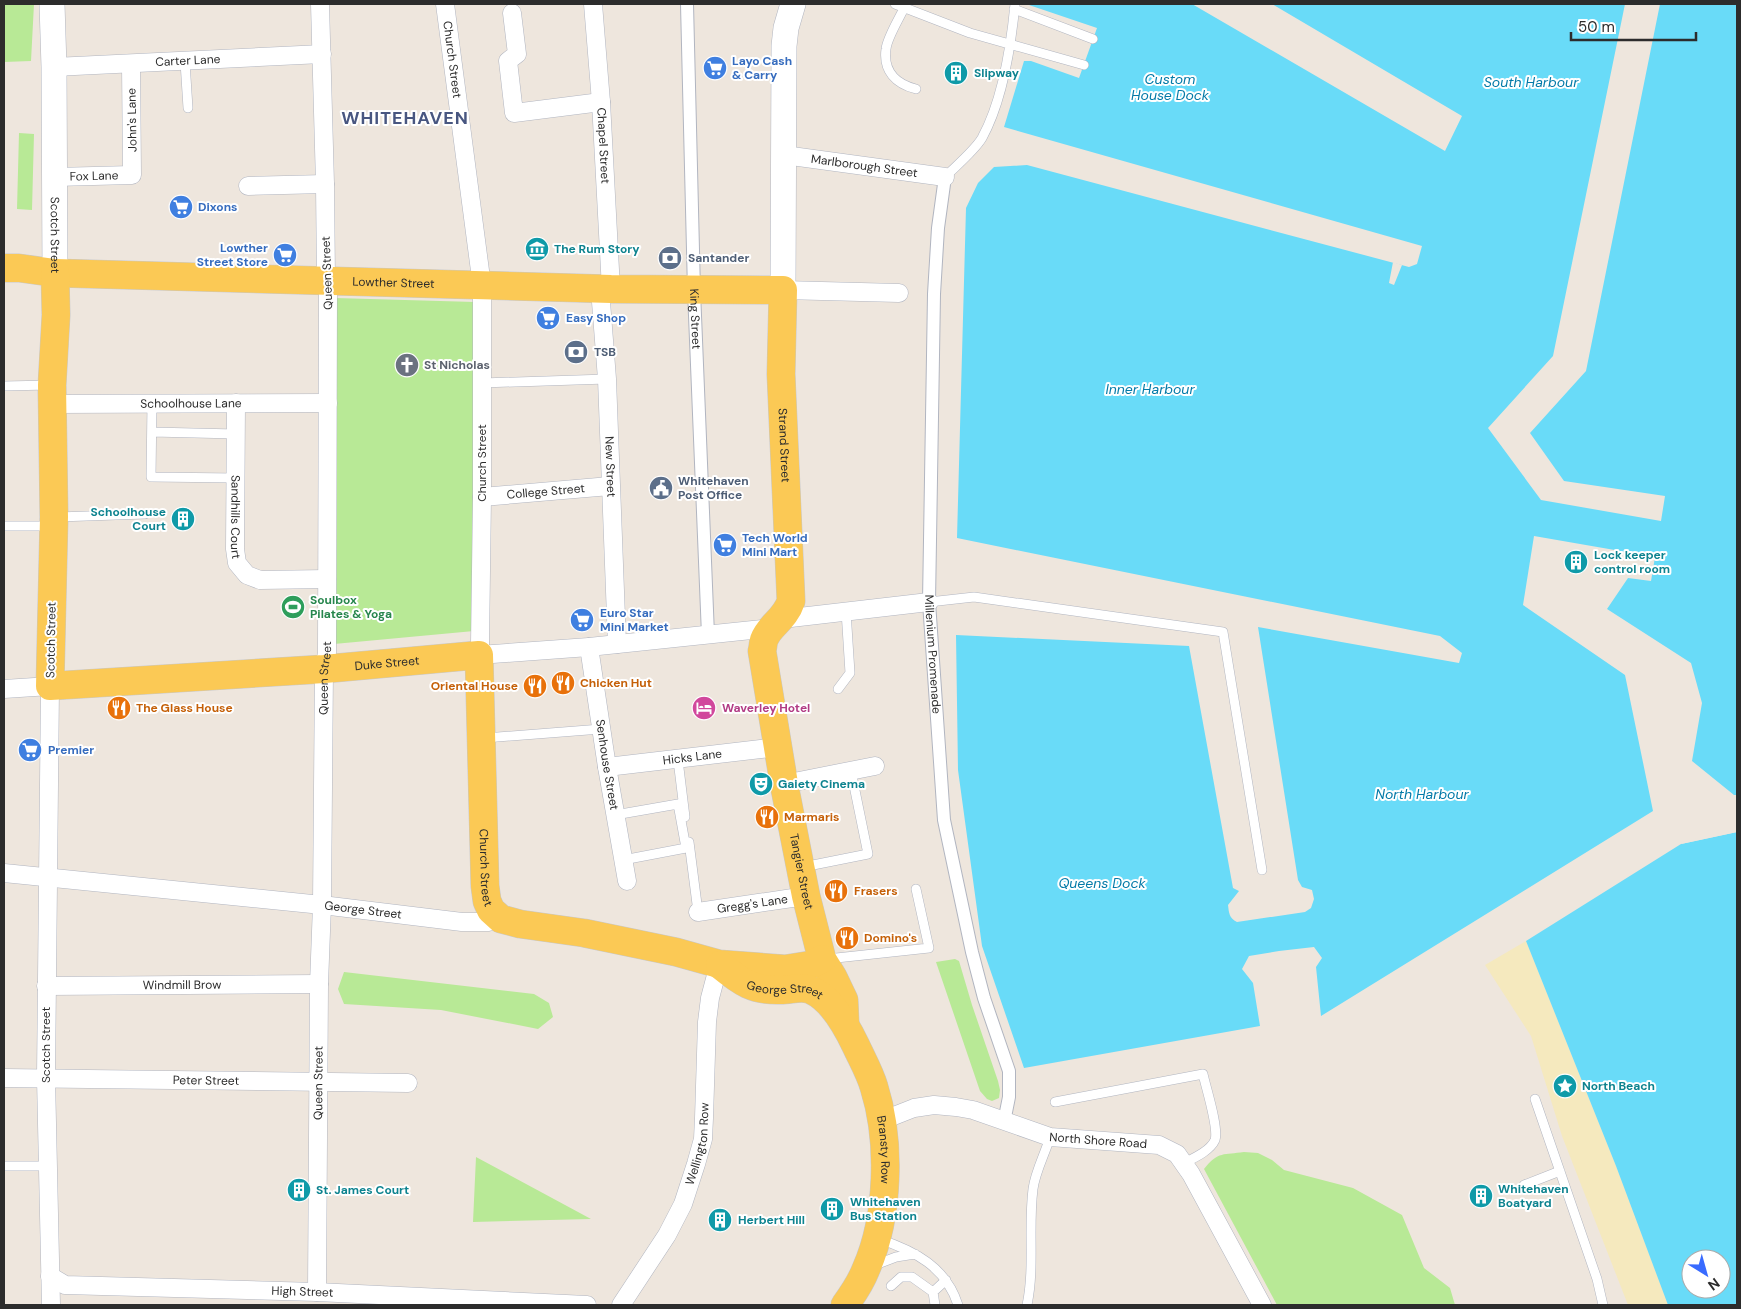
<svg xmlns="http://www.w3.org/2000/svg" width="1741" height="1309" viewBox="0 0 1741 1309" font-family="'DM Sans',sans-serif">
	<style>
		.green { fill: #b8e996 }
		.sand { fill: #f5e9be }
		.water { fill: #69dbf8; fill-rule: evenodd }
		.pier { fill: #eee6dd }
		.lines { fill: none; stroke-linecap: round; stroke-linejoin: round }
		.service-casing { stroke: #b1b5c0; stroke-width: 10 }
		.pedestrian-casing { stroke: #b1b5c0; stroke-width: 14 }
		.minor-casing { stroke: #b1b5c0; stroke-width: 19 }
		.secondary-casing { stroke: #b1b5c0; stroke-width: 26 }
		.primary-casing { stroke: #c8c8c8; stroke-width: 29 }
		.service { stroke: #fff; stroke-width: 9 }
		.pedestrian { stroke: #fff; stroke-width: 12 }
		.minor { stroke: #fff; stroke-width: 18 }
		.secondary { stroke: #fff; stroke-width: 25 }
		.primary { stroke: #fbc955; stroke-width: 28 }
		.labels { text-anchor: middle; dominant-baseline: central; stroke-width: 4; stroke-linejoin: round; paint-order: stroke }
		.street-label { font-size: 12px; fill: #2c2c2c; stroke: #fff }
		.shop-label { font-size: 12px; font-weight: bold; fill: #366cbe; stroke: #fff; text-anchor: start }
		.culture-label { font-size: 12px; font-weight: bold; fill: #0d838f; stroke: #fff; text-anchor: start }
		.service-label { font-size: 12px; font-weight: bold; fill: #4e5e75; stroke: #fff; text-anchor: start }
		.worship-label { font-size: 12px; font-weight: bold; fill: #5b616d; stroke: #fff; text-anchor: start }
		.leisure-label { font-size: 12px; font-weight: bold; fill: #27864d; stroke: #fff; text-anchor: start }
		.food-label { font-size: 12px; font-weight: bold; fill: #c56008; stroke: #fff; text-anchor: start }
		.hotel-label { font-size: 12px; font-weight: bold; fill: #b23c85; stroke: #fff; text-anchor: start }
		.water-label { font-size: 14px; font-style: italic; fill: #037aa8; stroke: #fff }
		.district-label { font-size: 18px; font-weight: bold; letter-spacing: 1px; fill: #485680; stroke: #fff }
	</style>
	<rect width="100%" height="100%" fill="#eee6dd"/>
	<path class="green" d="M4 4H34L31 61 4 62Z
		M19 133 34 134 32 210 17 209Z
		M335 298 475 302 474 631 334 644Z
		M955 959 959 961 972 1005 998 1081 1000 1090 999 1098 992 1101 987 1099 980 1091 936 962Z
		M344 972 534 994 549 1003 553 1017 538 1029 441 1010 344 1004 338 989Z
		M1244 1152 1258 1153 1272 1160 1284 1170 1353 1188 1402 1215 1424 1268 1450 1288 1455 1305H1277L1204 1169C1218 1151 1224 1155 1244 1152Z
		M476 1157 591 1219 473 1222Z"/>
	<path class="sand" d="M1526 941 1616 1166 1668 1305H1628L1562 1136 1531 1036 1485 965Z"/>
	<path class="water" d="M1026 4H1192L1445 151 1462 116 1272 4H1625L1553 356 1488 428 1541 500 1661 521 1665 496 1564 481 1530 433 1586 371 1660 4H1737V795H1734L1692 761 1702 703 1691 663 1607 609 1628 578 1651 581 1655 557 1534 536 1523 605 1625 675 1653 811 1321 1016 1316 967 1322 958 1314 947 1279 951 1249 956 1242 969 1253 983 1260 1026 1024 1068 982 946 958 770 956 635 1189 646 1233 888 1239 891 1228 905C1229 913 1229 918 1237 922L1305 912 1311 908 1314 899 1312 890 1302 887 1298 880 1258 627 1459 663 1462 653 1440 636 957 538 966 208 978 183 994 167 1027 165 1409 267 1417 264 1422 246 1004 127 1024 61H1031L1079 78 1097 28Z
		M1737 832V1305H1668L1616 1166 1526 941 1681 844ZM1691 1259H1721V1289H1691Z"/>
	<path class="pier" d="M1393 262 1402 265 1394 285 1389 283Z
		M1737 830V832L1681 844 1685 841Z"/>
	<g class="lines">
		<g class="service-casing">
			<path id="service" d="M895 4 970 33 1084 65
				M904 8C899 19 887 38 886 49 883 71 896 84 916 89
				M1014 9 1093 39
				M185 62 188 108
				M945 177C956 166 975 150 982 138 1003 100 1011 46 1015 4
				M482 383 607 379
				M4 386 50 385
				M152 403 151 477 236 478
				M152 432 236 434
				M58 517 145 514
				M4 526H51
				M929 602 974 597 1223 632 1262 870
				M838 689 850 673 846 611
				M485 738 601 729
				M678 760 685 817
				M615 815 678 804 686 848 623 860
				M689 842 698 912
				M803 867 868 854 851 771
				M827 959 929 948 916 889
				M1535 1099 1597 1279 1603 1305
				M1055 1102 1203 1074C1206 1088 1219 1128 1215 1140 1210 1151 1194 1158 1184 1163
				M4 1166H48
				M1524 1185 1560 1171
				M879 1239C915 1251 946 1267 958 1305
				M875 1265 896 1257 915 1254
				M891 1286 901 1277H912L933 1292
				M935 1305 933 1292 946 1280
				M1027 1305C1035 1267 1028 1228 1033 1189 1035 1172 1045 1154 1050 1137"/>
		</g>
		<g class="pedestrian-casing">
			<g id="pedestrian">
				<path id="s1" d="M687 4 694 291 708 635"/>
				<path id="s2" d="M945 177 938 228 934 294 929 602 944 820 972 952 984 998 1009 1071V1097L1004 1122"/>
			</g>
		</g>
		<g class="minor-casing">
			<g id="minor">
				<path id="s3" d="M445 4 482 286V497L480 645 479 655 589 647 771 628"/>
				<path id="s4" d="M593 4 601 102 611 289"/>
				<path d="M512 13 517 54 508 61 514 113 601 102"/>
				<path id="s5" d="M54 67 322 54"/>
				<path id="s6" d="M784 155 945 177"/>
				<path id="s7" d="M55 177 132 175 131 64"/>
				<path d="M248 186 325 184"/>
				<path id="s8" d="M600 289 607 379 617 644"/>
				<path d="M783 290 899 293"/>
				<path id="s9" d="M236 403 235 549 237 563 247 575 260 580 327 579"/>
				<path id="s10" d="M52 404 328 403"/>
				<path id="s11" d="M482 497 610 486"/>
				<path d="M782 619 929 602"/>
				<path id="s12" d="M589 647 607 767 627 881"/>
				<path d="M4 689 50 686 46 1078 51 1305"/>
				<path id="s13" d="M607 767 778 747"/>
				<path d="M784 784 875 766"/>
				<path id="s14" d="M4 873 322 905 462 922H488L501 919"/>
				<path id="s15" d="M698 912 806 896"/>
				<path id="s16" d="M46 986 319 984"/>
				<path id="s17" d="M4 1078 408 1083"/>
				<path id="s18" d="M881 1121 914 1108 934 1105 956 1107 973 1110 1050 1137 1159 1145 1177 1154 1191 1174 1262 1305"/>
				<path id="s19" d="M50 1276 65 1285 317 1292 587 1305"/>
				<path id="s20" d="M317 1292 319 984 322 905 324 669 327 653 328 289 326 280 325 184 320 4"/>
				<path id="s21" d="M621 1305 667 1235 683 1204 696 1164 703 1139 704 1118 707 1022 710 998 719 964"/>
			</g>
		</g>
		<g class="secondary-casing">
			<g id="secondary">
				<path id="s22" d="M52 4 54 67 55 273"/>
				<path d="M783 290 784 46 786 28 793 4"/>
			</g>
		</g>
		<g class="primary-casing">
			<g id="primary">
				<path id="s23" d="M4 268H19L55 273 611 289 783 290 781 374 791 601C785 620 769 625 764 640 763 643 763 648 762 651L784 784 806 896 822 959 833 977 844 1000 845 1023"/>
				<path id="s24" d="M55 273 56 315 52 385 54 517 50 686 324 669 479 655 485 886 487 901 491 910 501 919 520 924 584 933 676 952 719 964 785 969 810 965 822 959"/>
				<path id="s25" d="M720 965C741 982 753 991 781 990 791 990 802 986 811 990 832 999 847 1027 856 1046 862 1059 870 1073 874 1087 891 1141 889 1217 866 1269 861 1282 853 1294 845 1305"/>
			</g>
		</g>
		<use href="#service" class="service"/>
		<use href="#pedestrian" class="pedestrian"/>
		<use href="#minor" class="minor"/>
		<use href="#secondary" class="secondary"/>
		<use href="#primary" class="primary"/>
	</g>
	<defs>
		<g id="supermarket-disc" transform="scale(1.25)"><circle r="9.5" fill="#3f7fe0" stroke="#fff"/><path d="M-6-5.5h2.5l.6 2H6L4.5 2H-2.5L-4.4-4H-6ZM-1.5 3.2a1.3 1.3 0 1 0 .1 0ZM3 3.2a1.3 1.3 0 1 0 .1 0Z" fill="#fff"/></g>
		<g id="building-disc" transform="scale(1.25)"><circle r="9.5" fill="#0f9aa8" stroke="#fff"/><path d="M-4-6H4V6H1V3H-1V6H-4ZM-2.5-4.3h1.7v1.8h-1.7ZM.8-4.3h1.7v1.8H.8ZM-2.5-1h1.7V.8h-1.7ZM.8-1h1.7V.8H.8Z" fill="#fff"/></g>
		<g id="museum-disc" transform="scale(1.25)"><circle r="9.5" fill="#0f9aa8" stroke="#fff"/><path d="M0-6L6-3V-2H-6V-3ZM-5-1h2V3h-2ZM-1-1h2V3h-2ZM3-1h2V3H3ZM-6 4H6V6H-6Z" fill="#fff"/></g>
		<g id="bank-disc" transform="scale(1.25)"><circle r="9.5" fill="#5c6f8a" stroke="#fff"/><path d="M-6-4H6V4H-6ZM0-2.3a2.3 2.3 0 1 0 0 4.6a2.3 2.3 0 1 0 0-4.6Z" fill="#fff"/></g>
		<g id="church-disc" transform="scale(1.25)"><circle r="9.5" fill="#6b7280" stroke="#fff"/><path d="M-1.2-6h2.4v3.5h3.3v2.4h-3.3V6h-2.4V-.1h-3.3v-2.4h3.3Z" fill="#fff"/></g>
		<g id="civic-disc" transform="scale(1.25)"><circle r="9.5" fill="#5c6f8a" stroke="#fff"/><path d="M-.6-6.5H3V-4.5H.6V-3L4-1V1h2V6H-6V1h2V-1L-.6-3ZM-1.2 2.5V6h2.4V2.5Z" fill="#fff"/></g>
		<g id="stadium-disc" transform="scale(1.25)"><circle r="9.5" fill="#2e9e5b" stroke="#fff"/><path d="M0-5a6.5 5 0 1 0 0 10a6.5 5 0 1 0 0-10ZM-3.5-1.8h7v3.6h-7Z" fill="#fff"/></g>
		<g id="restaurant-disc" transform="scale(1.25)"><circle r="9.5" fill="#e8710a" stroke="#fff"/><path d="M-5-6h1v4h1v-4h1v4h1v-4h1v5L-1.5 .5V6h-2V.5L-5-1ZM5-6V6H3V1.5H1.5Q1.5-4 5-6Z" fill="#fff"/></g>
		<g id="hotel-disc" transform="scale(1.25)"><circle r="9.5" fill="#d1479c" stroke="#fff"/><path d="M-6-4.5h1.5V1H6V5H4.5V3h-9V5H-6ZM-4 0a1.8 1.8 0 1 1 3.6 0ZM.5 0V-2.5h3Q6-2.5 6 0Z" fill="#fff"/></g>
		<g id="theatre-disc" transform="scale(1.25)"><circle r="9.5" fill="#0f9aa8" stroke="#fff"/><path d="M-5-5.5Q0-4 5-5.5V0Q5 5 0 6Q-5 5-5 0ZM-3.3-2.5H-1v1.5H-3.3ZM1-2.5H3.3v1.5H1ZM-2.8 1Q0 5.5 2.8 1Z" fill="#fff"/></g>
		<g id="sight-disc" transform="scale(1.25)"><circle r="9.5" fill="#0f9aa8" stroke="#fff"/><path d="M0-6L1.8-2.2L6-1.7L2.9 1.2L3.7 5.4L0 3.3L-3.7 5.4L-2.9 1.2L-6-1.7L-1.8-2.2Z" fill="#fff"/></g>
	</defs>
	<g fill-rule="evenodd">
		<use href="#supermarket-disc" x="715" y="68"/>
		<use href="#building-disc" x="956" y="73"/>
		<use href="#supermarket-disc" x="181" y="207"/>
		<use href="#museum-disc" x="537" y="249"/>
		<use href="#supermarket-disc" x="285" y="255"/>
		<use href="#bank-disc" x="670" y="258"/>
		<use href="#supermarket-disc" x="548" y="318"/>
		<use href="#bank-disc" x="576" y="352"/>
		<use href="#church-disc" x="407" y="365"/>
		<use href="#civic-disc" x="661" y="488"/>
		<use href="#building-disc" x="183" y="519"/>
		<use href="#supermarket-disc" x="725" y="545"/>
		<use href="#building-disc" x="1576" y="562"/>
		<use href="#stadium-disc" x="293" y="607"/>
		<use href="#supermarket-disc" x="582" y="620"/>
		<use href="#restaurant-disc" x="563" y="683"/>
		<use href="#restaurant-disc" x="535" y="686"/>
		<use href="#restaurant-disc" x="119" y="708"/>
		<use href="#hotel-disc" x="704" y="708"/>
		<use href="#supermarket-disc" x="30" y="750"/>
		<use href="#theatre-disc" x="761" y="784"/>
		<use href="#restaurant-disc" x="767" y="817"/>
		<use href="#restaurant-disc" x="836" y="891"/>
		<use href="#restaurant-disc" x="847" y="938"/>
		<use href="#sight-disc" x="1565" y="1086"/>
		<use href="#building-disc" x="299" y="1190"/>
		<use href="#building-disc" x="1481" y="1196"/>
		<use href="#building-disc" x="832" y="1209"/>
		<use href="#building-disc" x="720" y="1220"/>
	</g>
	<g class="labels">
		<g class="street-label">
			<text stroke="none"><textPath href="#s3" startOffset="56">Church Street</textPath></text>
			<text stroke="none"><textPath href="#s5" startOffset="134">Carter Lane</textPath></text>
			<text transform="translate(132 120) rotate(-91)">John's Lane</text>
			<text stroke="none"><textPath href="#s4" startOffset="142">Chapel Street</textPath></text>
			<text stroke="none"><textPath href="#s6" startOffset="81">Marlborough Street</textPath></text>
			<text stroke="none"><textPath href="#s7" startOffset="39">Fox Lane</textPath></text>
			<text stroke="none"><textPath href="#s22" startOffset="231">Scotch Street</textPath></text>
			<text transform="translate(327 273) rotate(-92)">Queen Street</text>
			<text stroke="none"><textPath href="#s23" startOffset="390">Lowther Street</textPath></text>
			<text stroke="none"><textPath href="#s1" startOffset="315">King Street</textPath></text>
			<text stroke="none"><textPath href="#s10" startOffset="139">Schoolhouse Lane</textPath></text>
			<text stroke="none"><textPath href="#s23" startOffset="935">Strand Street</textPath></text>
			<text transform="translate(482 463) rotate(-90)">Church Street</text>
			<text stroke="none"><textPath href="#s8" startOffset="178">New Street</textPath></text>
			<text stroke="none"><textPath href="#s11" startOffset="64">College Street</textPath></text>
			<text stroke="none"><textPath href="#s9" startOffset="114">Sandhills Court</textPath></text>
			<text transform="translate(51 640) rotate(-89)">Scotch Street</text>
			<text stroke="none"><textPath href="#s2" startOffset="478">Millenium Promenade</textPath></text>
			<text stroke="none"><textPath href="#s24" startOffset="751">Duke Street</textPath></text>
			<text stroke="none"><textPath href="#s20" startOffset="614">Queen Street</textPath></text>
			<text stroke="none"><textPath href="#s13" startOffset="86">Hicks Lane</textPath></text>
			<text stroke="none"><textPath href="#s12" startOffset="119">Senhouse Street</textPath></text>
			<text stroke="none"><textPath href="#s24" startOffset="1056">Church Street</textPath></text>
			<text stroke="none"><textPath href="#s23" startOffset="1374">Tangier Street</textPath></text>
			<text stroke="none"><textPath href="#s15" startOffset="55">Gregg's Lane</textPath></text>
			<text stroke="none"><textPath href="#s14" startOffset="361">George Street</textPath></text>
			<text stroke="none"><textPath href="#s16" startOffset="136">Windmill Brow</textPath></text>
			<text stroke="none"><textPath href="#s25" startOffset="72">George Street</textPath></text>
			<text transform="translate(46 1045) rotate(-90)">Scotch Street</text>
			<text stroke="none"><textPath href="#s17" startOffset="202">Peter Street</textPath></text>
			<text stroke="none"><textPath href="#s20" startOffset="209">Queen Street</textPath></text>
			<text stroke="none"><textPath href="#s18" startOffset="225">North Shore Road</textPath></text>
			<text stroke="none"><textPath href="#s21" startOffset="181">Wellington Row</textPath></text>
			<text stroke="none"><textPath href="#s25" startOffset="280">Bransty Row</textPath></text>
			<text stroke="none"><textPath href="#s19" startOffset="255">High Street</textPath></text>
		</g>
		<g class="shop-label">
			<text x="732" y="61">Layo Cash<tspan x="732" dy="14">&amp; Carry</tspan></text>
			<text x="198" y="207">Dixons</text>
			<text x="268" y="248" text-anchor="end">Lowther<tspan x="268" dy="14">Street Store</tspan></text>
			<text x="566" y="318">Easy Shop</text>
			<text x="742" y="538">Tech World<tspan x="742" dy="14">Mini Mart</tspan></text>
			<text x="600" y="613">Euro Star<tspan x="600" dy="14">Mini Market</tspan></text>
			<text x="48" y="750">Premier</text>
		</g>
		<g class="culture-label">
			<text x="974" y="73">Slipway</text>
			<text x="554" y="249">The Rum Story</text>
			<text x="166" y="512" text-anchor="end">Schoolhouse<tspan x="166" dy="14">Court</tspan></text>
			<text x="1594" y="555">Lock keeper<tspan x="1594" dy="14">control room</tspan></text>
			<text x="778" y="784">Gaiety Cinema</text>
			<text x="1582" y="1086">North Beach</text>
			<text x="1498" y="1189">Whitehaven<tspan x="1498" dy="14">Boatyard</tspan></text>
			<text x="316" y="1190">St. James Court</text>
			<text x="850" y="1202">Whitehaven<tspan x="850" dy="14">Bus Station</tspan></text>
			<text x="738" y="1220">Herbert Hill</text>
		</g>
		<g class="service-label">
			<text x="688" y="258">Santander</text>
			<text x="594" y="352">TSB</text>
			<text x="678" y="481">Whitehaven<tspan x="678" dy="14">Post Office</tspan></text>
		</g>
		<g class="worship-label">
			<text x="424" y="365">St Nicholas</text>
		</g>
		<g class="leisure-label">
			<text x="310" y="600">Soulbox<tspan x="310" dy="14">Pilates &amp; Yoga</tspan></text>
		</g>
		<g class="food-label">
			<text x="580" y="683">Chicken Hut</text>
			<text x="518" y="686" text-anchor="end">Oriental House</text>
			<text x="136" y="708">The Glass House</text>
			<text x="784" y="817">Marmaris</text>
			<text x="854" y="891">Frasers</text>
			<text x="864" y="938">Domino's</text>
		</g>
		<g class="hotel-label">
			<text x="722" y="708">Waverley Hotel</text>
		</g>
		<g class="water-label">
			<text x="1170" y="79">Custom<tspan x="1170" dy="16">House Dock</tspan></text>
			<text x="1531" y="82">South Harbour</text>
			<text x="1150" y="389">Inner Harbour</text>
			<text x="1422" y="794">North Harbour</text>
			<text x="1102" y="883">Queens Dock</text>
		</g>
		<g class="district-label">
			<text x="405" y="118">WHITEHAVEN</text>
		</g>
	</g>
	<rect width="1741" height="1309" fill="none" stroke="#2c2c2c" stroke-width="10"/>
	<g transform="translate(1706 1274) rotate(143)"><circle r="24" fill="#ffffff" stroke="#ababab"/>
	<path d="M0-4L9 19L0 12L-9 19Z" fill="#396bff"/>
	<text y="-8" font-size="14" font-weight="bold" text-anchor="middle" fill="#2c2c2c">N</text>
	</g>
	<path d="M1571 32v8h125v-8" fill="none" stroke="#2c2c2c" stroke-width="2.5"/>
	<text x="1578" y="32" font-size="15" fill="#2c2c2c" stroke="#ffffff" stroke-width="4" paint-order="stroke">50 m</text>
</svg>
